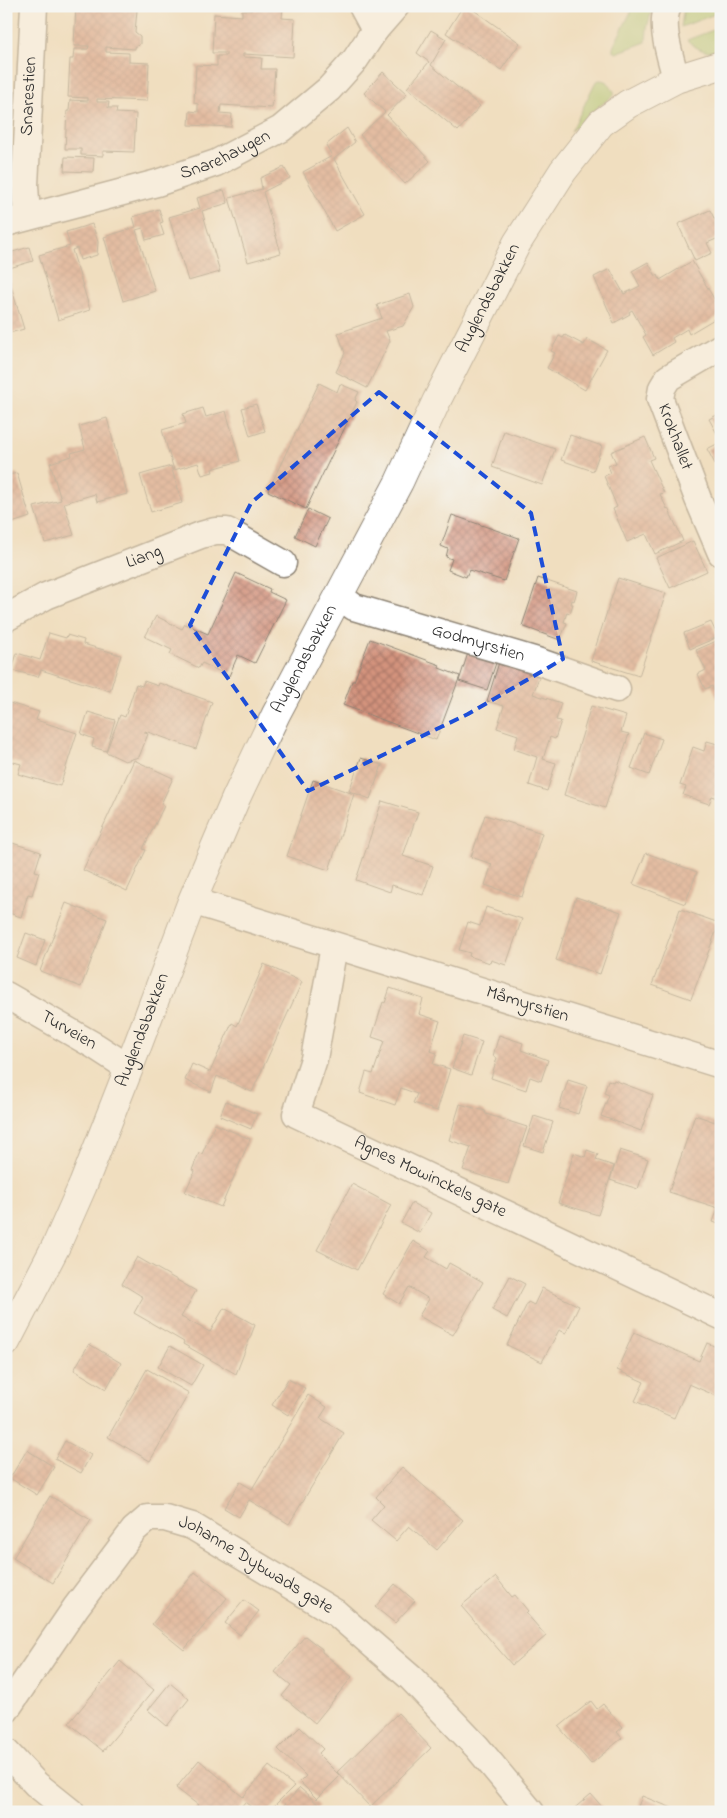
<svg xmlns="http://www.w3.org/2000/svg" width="727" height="1818" viewBox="0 0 727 1818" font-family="'Indie Flower',sans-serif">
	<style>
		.green { fill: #a5c56d; stroke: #68784c }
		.building { fill: url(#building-cross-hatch) }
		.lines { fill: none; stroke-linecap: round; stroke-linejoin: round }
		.street-casing { stroke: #8e8475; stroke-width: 29 }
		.secondary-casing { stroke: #8e8475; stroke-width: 30 }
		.street { stroke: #fff; stroke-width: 26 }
		.secondary { stroke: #fff; stroke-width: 28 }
		.marked { fill: none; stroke: #1d4ed8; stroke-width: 4; stroke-dasharray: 10 6; stroke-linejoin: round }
		.labels { text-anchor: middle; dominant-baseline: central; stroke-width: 5; stroke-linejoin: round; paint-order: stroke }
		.street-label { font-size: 18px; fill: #2b2b2b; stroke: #f6f6f2 }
	</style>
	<defs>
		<pattern id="building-cross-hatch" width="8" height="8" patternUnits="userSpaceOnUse" patternTransform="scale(1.25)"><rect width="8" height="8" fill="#d3937d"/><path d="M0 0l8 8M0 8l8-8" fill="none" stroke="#ab7867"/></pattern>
	</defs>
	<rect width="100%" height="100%" fill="#f6f6f2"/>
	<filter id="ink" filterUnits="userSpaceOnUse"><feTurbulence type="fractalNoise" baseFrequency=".02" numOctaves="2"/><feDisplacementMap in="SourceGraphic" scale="10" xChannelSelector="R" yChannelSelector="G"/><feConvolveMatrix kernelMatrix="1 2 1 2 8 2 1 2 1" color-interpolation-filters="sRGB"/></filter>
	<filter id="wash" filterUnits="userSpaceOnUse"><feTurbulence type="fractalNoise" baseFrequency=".0096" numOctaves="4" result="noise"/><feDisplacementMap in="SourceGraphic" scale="20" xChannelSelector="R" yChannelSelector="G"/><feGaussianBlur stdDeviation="1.12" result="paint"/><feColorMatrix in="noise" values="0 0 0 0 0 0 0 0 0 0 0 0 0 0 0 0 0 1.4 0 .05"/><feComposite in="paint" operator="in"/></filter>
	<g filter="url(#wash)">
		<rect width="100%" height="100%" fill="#f0debf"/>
		<path class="green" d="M634 6H653L647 28 646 42 616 53 613 51V47Z
			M684 6H721V10L718 13 681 27Z
			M721 27V51C708 55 696 49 687 40Z
			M599 80C609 80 611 86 615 94L585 118 571 132 595 83Z"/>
		<g id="blocks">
			<path class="building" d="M76 6H106V8L137 10 135 32 140 36V44L135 47V49L106 47V52L129 53V62L149 63 147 101 97 99V102H109L108 108H117L116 113 136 114 134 152 103 151V156L81 155V149H65L67 111H69L70 100 88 101V98L68 97 70 59H73L74 49H88L89 46H74Z
				M252 6H283L282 18 295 19 293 57 243 54V57L262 58 261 69H275L272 108 221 105 220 113 232 114 231 127 189 125 190 111 198 112V104L194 103 196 65 217 66V56H226V53H212L214 14 242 16V10H252Z
				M463 6H468L520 43 501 70 446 33Z
				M431 30 446 39 431 65 480 106 458 131 407 88 429 62 417 53Z
				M383 72 407 94 387 115 430 161 405 184 360 135 385 112 364 93Z
				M347 128 355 142 334 159 365 214 335 231 303 172 332 156 326 145Z
				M65 157 94 158 93 172 64 171Z
				M284 167 290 178 263 192 281 253 248 262 229 198 262 189 260 178Z
				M224 190 228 203 202 211 220 272 188 281 169 217 200 208 197 198Z
				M159 209 163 222 160 223 164 235 146 240 143 228 136 230 155 291 123 301 104 237 136 227 133 217Z
				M710 210 721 232V237L707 243 712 253 695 261 678 224Z
				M92 224 98 242 97 255 80 260 77 248 72 250 90 310 58 320 39 255 70 246 66 232Z
				M29 247 33 261 6 269V254Z
				M692 261 717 304 716 305 721 315 689 334 687 329 672 338 674 342 653 355 643 337 646 335 632 310 629 312 630 314 614 323 594 277 610 269 624 294 640 286 632 271 648 262 656 276 658 275 660 280Z
				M6 270 24 329 6 334Z
				M410 294 414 307 403 326 386 331 390 341 367 388 336 372 345 353 338 333 382 318 377 305Z
				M565 335 584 345 587 339 607 350 585 390 547 368 555 353 551 351 559 336 563 338Z
				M319 383 337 392 340 384 359 392 355 400 357 402 306 509 268 491Z
				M256 404 265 431 250 436 242 408Z
				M203 408 206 417 226 411 240 461 212 469 213 472 202 475 198 463 174 470 162 430 186 423 183 414Z
				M721 413V441L709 419Z
				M107 418 127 494 97 502 95 494 64 503 74 535 45 543 34 507 61 500 50 463 72 456 71 453 85 449 79 426Z
				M504 431 555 449 542 485 492 467Z
				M570 435 602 446 593 471 561 460Z
				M645 437 654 458 649 460 664 493 660 494 667 509 668 508 683 541 655 554 646 534 627 542 613 509 617 507 604 476 611 473 608 466 616 463 611 452Z
				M721 442V475L707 449Z
				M171 466 182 503 151 512 140 475Z
				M17 473 30 517 6 525V476Z
				M308 509 328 519 315 546 295 536Z
				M452 515 519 538 504 581 469 570 466 577 448 570 452 559 446 557 448 549 441 546Z
				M693 541 707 571 670 588 656 558Z
				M236 573 270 589 269 592 286 600 255 663 238 655 229 676 202 663 199 668 170 654 172 650 145 637 156 616 182 629 185 624 208 634Z
				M538 578 577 591 574 601 572 600 571 604H573L570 613 567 612 564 622 567 623 560 640 522 626Z
				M618 578 666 593 639 676 591 661Z
				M711 622 718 637 690 649 684 633Z
				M49 633 66 638 67 635 84 640 83 644 121 655 110 691 41 670 38 677 12 670 17 653 40 660Z
				M370 639 440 665 439 668 460 676 436 740 343 705 352 681H354Z
				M721 639V706L712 686 705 689 698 674 706 670 696 650Z
				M468 653 496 663 487 690 459 681Z
				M500 659 541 672 533 694 561 703 556 720 561 721 555 739 550 737 543 759 556 763 547 791 529 785 537 757 514 749 518 735 497 728 504 706 487 701Z
				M144 681 158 686 159 683 212 702 196 749 145 731V733L148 734 139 757 125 761 106 752 120 715 125 717 136 684 142 686Z
				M6 702 39 712 36 720 77 733 60 786 18 774 21 764 6 760Z
				M591 706 626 716 621 732 629 734 605 808 564 795Z
				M88 712 115 720 106 751 92 747 94 739 81 734Z
				M644 733 662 739 649 775 631 768Z
				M707 741 721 745V799L712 796 709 804 683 795 686 787 680 785 693 747 704 751Z
				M361 758 382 765 370 799 349 791Z
				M134 760 173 778 161 804 164 806 143 849 146 850 127 891 83 870Z
				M313 780 354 794 329 870 287 856Z
				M382 801 418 812 403 856 433 866 423 895 392 885 390 892 356 880Z
				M485 815 542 833 522 897 485 885 492 864 471 857Z
				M6 841 41 852 35 871 39 872 32 895 28 894 21 917 6 912Z
				M646 853 697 872 685 904 633 884Z
				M576 897 621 912 600 974 556 960Z
				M66 903 107 919 81 987 40 971Z
				M486 907 522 919 506 965 491 960 490 963 469 956 470 953 459 950 468 922 480 926Z
				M680 909 719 923 691 999 652 985Z
				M26 933 45 940 36 966 17 958Z
				M264 964 302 982 252 1092 217 1076 211 1092 185 1080 192 1064 210 1072 232 1023 237 1026Z
				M390 988 423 999 419 1014 440 1021 430 1051 437 1053 433 1064 450 1069 437 1111 413 1103 417 1094 401 1088 395 1105 360 1093 366 1072 373 1074 384 1041 372 1037 383 1002 385 1003Z
				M499 1035 523 1043 521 1050 548 1060 541 1081 530 1077 526 1090 491 1078 497 1058 493 1056Z
				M463 1036 482 1042 471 1075 452 1068Z
				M568 1080 587 1086 578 1114 559 1108Z
				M608 1080 613 1082 614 1080 653 1095 641 1131 601 1116 609 1095 604 1093Z
				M226 1101 257 1114 251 1129 220 1116Z
				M460 1104 485 1111 486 1114 527 1127 508 1184 463 1170 471 1147 449 1140Z
				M695 1115 721 1124V1225L713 1222 718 1208 669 1192Z
				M534 1116 553 1122 543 1152 524 1146Z
				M215 1124 250 1139 221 1207 185 1192 195 1171 192 1170 199 1153 202 1154Z
				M587 1150 598 1154 596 1160 614 1166 598 1215 558 1203 574 1153 585 1157Z
				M620 1150 648 1159 638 1189 610 1180Z
				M352 1184 391 1205 357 1270 317 1250Z
				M412 1203 431 1213 420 1233 401 1223Z
				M413 1241 430 1251 426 1257 446 1269 449 1263 483 1282 453 1335 419 1316 429 1299 409 1287 399 1304 383 1294Z
				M137 1257 196 1291 181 1317 210 1332 224 1308 255 1325 236 1374 183 1344 184 1342 134 1313 143 1297 122 1284Z
				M510 1276 525 1284 507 1318 492 1310Z
				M542 1288 579 1306 566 1333 559 1330 542 1362 507 1345 528 1302 534 1305Z
				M634 1332 699 1361 707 1343 721 1349V1398L689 1384 674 1418 635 1401 644 1382 617 1370Z
				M89 1344 121 1363 106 1389 74 1370Z
				M170 1346 203 1365 191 1386 158 1367Z
				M147 1369 189 1393 150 1461 108 1437Z
				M288 1379 305 1388 288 1415 272 1405Z
				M308 1395 327 1407 320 1418 344 1433 289 1524 249 1500 239 1517 224 1508 240 1482 252 1489Z
				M65 1441 91 1455 81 1473 55 1459Z
				M27 1450 54 1467 37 1495 10 1478Z
				M402 1467 463 1520 437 1550 409 1526 396 1541 371 1520 384 1505 376 1497Z
				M50 1496 91 1520 53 1583 13 1558Z
				M195 1572 227 1598 184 1650 152 1624Z
				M496 1577 512 1597 515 1595 528 1611 526 1613 546 1636 512 1665 461 1606Z
				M395 1584 415 1601 395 1623 375 1607Z
				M244 1600 259 1611 240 1635 225 1623Z
				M305 1636 322 1649V1652L352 1677 315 1723 282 1696 291 1685 275 1672Z
				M120 1661 154 1690 103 1751 69 1723Z
				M170 1683 189 1699 167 1726 148 1710Z
				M591 1701 597 1709 603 1704 623 1727 617 1732 622 1738 591 1764 559 1727Z
				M398 1713 431 1748 370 1807 337 1772Z
				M300 1727 323 1749 318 1754 340 1776 317 1799 300 1782 306 1776 278 1749Z
				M199 1760 243 1797 269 1766 294 1786 268 1812H257L245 1802 237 1812H192L198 1805 176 1788Z
				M300 1788 320 1806 315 1812H289L283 1806Z
				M591 1794 603 1808 599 1812H570Z
				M642 1796 682 1812H636Z"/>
		</g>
	</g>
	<g filter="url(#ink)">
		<use href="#blocks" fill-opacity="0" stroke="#8e8475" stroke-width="1"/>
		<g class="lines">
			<g class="street-casing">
				<g id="street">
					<path d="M362 6 375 30"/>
					<path d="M668 6C659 26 671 58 676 79"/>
					<path id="s1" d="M27 217 25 185 34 6"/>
					<path id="s2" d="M6 223 157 183 216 163 281 129 329 89 355 60 375 30 396 6"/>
					<path id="s3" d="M721 347 668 378 662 388 660 399 698 499 721 553"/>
					<path id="s4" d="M339 596 354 607 537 661 617 689"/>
					<path id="s5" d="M6 618 46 596 201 535 215 531H227L283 563"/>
					<path id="s6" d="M192 901 721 1065"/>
					<path id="s7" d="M334 946 314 1059 296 1114 721 1316"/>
					<path id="s8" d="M6 995 95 1046 129 1068"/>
					<path id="s9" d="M6 1710 76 1607 134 1530 148 1518H165L192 1526 336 1613 411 1678 477 1747 531 1812"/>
					<path d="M6 1752 36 1784 71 1812"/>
				</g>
			</g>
			<g class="secondary-casing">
				<g id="secondary">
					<path id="s10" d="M6 1342 57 1244 83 1185 129 1068 192 901 236 798 276 714 399 482 437 400 517 243 563 171 601 123 628 104 676 79 721 65"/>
				</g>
			</g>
			<use href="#street" class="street"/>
			<use href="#secondary" class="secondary"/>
		</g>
	</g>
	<path d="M0 0H727V1818H0ZM379 392 531 513 563 659 468 714 308 791 190 625 251 503Z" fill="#f0debf" fill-opacity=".55" fill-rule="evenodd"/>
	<path class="marked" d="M379 392 531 513 563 659 468 714 308 791 190 625 251 503Z"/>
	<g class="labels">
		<g class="street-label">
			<text stroke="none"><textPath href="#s1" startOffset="121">Snarestien</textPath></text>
			<text stroke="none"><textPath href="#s2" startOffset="230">Snarehaugen</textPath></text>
			<text stroke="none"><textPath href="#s10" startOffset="1151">Auglendsbakken</textPath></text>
			<text stroke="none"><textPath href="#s3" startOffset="125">Krokhallet</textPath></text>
			<text stroke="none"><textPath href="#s5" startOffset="151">Liang</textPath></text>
			<text stroke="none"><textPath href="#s4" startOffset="148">Godmyrstien</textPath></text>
			<text stroke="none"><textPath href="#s10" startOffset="746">Auglendsbakken</textPath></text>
			<text stroke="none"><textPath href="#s6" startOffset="351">Måmyrstien</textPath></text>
			<text stroke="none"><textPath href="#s10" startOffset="341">Auglendsbakken</textPath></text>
			<text stroke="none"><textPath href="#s8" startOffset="72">Turveien</textPath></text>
			<text stroke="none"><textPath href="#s7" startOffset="321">Agnes Mowinckels gate</textPath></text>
			<text stroke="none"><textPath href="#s9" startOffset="359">Johanne Dybwads gate</textPath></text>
		</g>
	</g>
	<rect width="727" height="1818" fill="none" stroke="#f6f6f2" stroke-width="25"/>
</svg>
